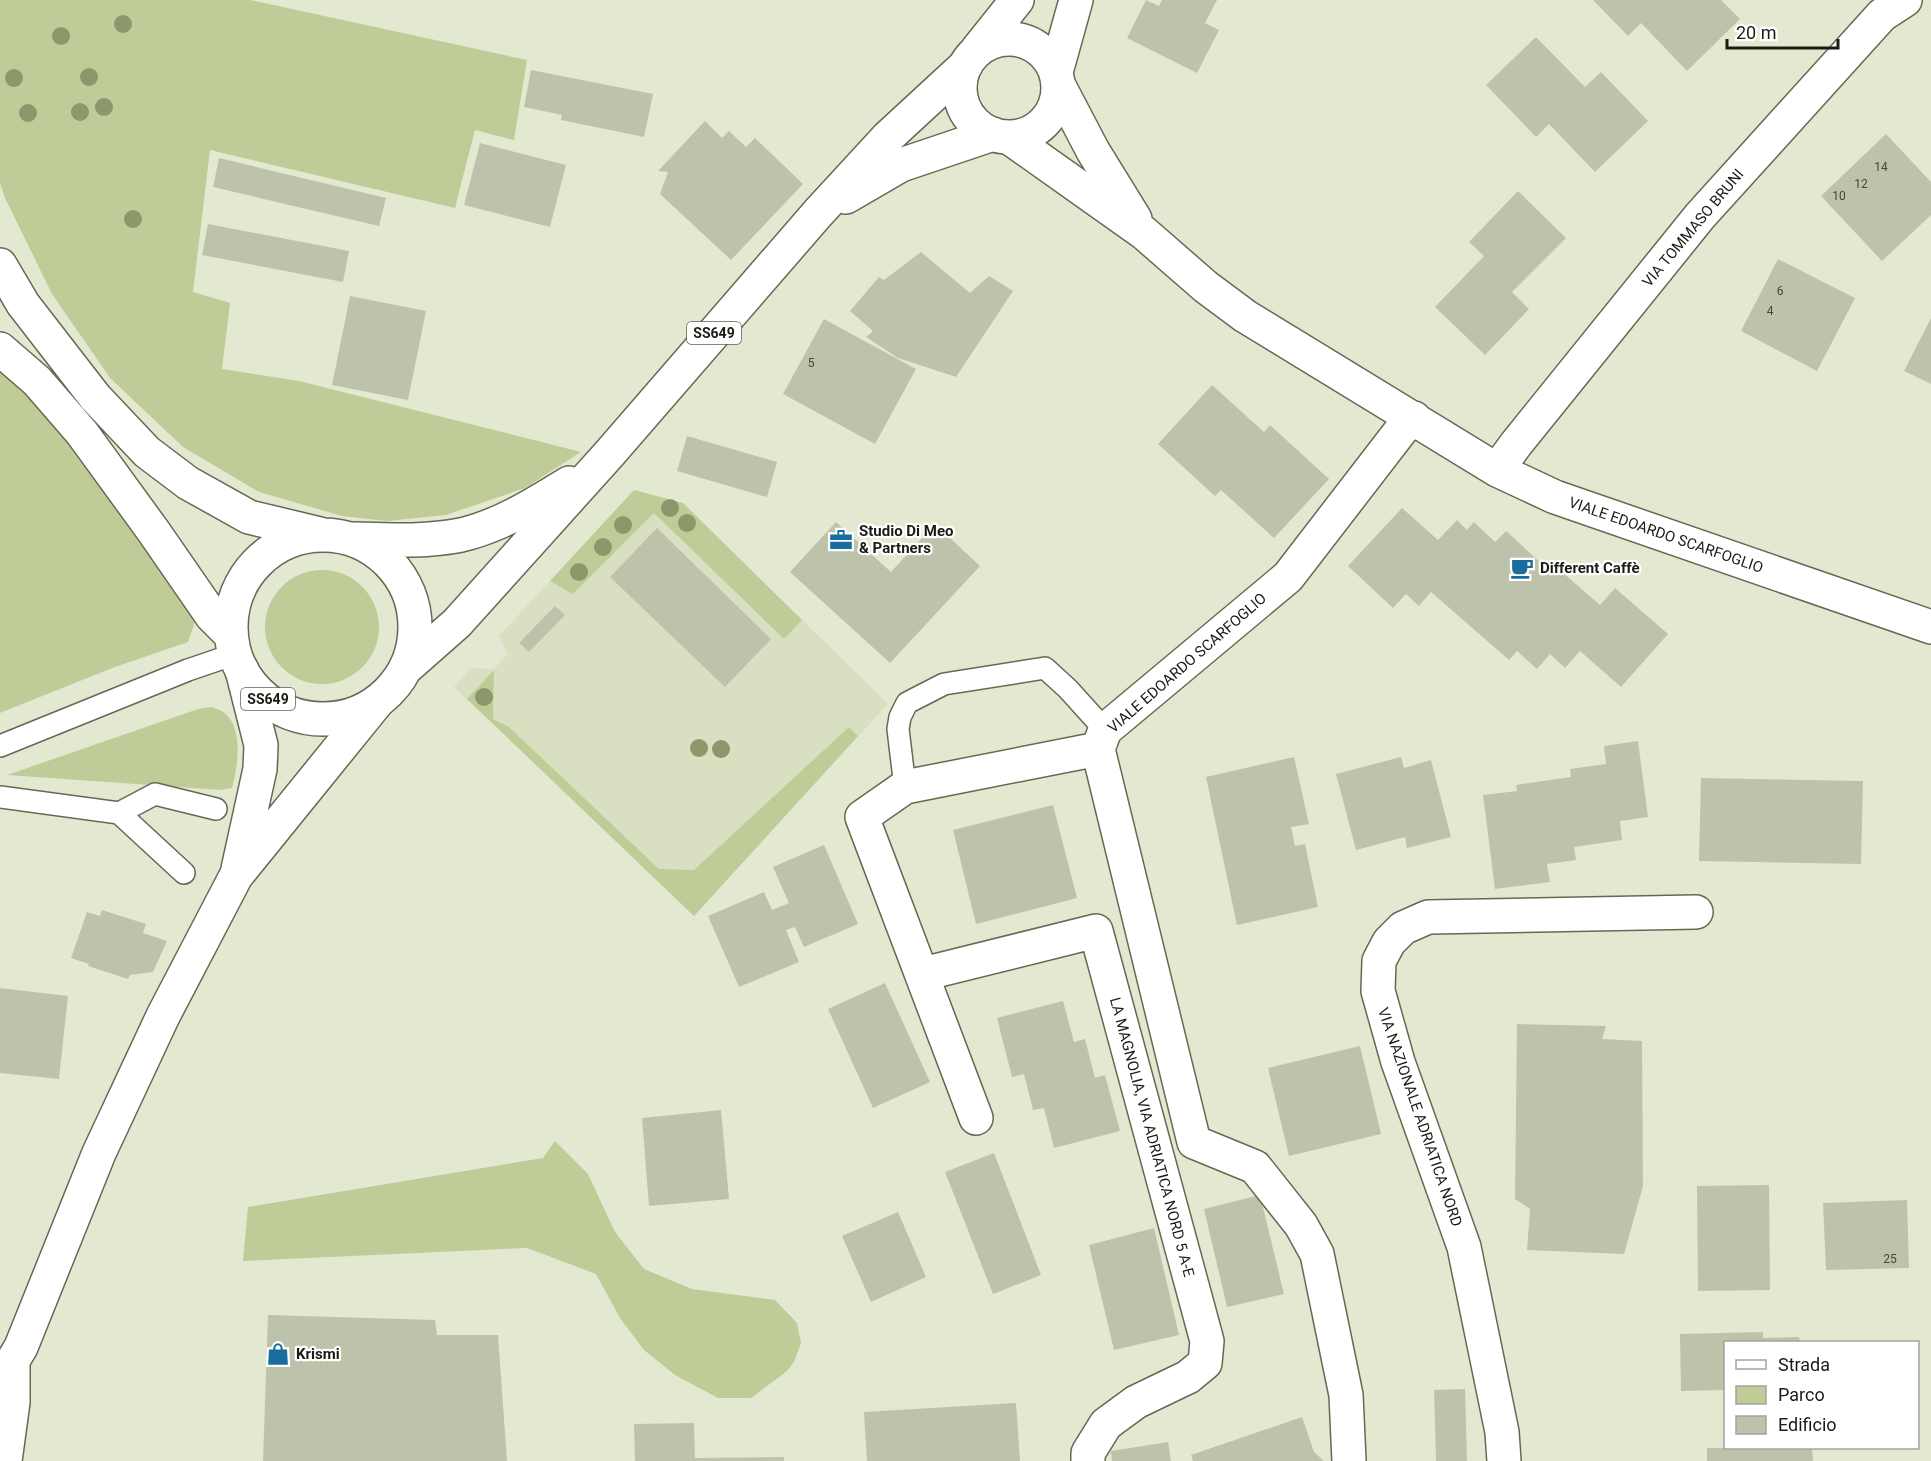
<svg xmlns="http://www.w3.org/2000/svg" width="1931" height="1461" viewBox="0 0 1931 1461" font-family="Roboto,sans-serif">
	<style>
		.built { fill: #d8e0c1 }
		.green { fill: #c0cc97 }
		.building { fill: #bdc3ab }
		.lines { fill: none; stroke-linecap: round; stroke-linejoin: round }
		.lane-casing { stroke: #646954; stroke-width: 24 }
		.street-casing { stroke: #646954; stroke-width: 36 }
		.secondary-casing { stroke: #646954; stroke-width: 36 }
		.primary-casing { stroke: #646954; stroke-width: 36 }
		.lane { stroke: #fff; stroke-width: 21 }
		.street { stroke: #fff; stroke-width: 33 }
		.secondary { stroke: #fff; stroke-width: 33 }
		.primary { stroke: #fff; stroke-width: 33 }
		.tree { fill: #8e966c }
		.labels { text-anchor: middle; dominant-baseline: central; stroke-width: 4.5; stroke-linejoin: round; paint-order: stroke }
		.number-label { font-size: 12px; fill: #43463a }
		.shield { fill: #fff; stroke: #5f605a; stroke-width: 1.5 }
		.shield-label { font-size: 14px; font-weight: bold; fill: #1a1c14 }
		.street-label { font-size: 15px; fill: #1a1c14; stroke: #fff }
		.poi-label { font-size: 15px; font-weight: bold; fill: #1a1c14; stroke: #fff; text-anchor: start }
	</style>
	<rect width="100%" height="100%" fill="#e3e9d1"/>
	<path class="built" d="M634 490 683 503 888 704 694 916 454 687 471 668 494 669 508 654 499 636Z"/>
	<path class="green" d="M0 0H250L527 60 514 140 475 130 455 208 210 150 193 292 230 303 222 369 299 381 581 452 525 488 446 515 387 521 342 516 259 492 183 447 110 378 52 294 5 198 0 183Z
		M0 365 94 467 197 616 188 642 115 667 0 713Z
		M634 490 683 503 802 620 784 639 654 513 573 594 550 581Z
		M265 627a57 57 0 1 1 114 0a57 57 0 1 1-114 0Z
		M494 670 493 719 509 727 659 869 694 870 849 727 858 736 694 916 467 699Z
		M211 707C246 714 239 762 232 788L221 790 7 775 198 709Z
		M555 1141 588 1174 615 1232 644 1269 692 1289 775 1300 797 1323 801 1343 794 1362 787 1371 751 1398H718L675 1375 644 1350 620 1318 596 1274 527 1248 243 1261 248 1207 543 1158Z"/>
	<path class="building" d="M1146 0 1159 6 1162 0H1217L1205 23 1219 30 1197 73 1127 38Z
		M1593 0H1721L1740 19 1687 71 1641 23 1628 36Z
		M1536 37 1585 87 1601 72 1648 121 1595 172 1549 124 1536 137 1486 85Z
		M531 70 653 94 644 137 561 120 562 115 524 107Z
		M705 121 722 138 729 131 746 147 755 138 803 184 731 260 660 194 668 172 658 171Z
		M1886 134 1931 182V215L1882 261 1821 196Z
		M480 143 566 165 550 227 464 205Z
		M219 158 386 198 379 226 213 187Z
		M1518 191 1566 238 1512 292 1529 309 1485 355 1435 307 1484 256 1469 242Z
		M208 224 349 251 343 282 202 255Z
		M921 252 970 293 989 276 1013 291 956 377 898 358 866 337 873 331 850 311 879 277 884 280Z
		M1778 259 1855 298 1817 371 1741 331Z
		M350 296 426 311 408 400 332 385Z
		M1931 318V384L1904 371Z
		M824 319 916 369 875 444 783 394Z
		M1212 385 1264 432 1270 425 1329 479 1274 538 1221 490 1215 496 1158 444Z
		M687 436 777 462 767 497 677 471Z
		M1402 508 1438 540 1457 520 1467 530 1474 522 1495 542 1506 531 1553 574 1555 566 1600 605 1615 588 1668 634 1621 687 1580 651 1565 668 1550 654 1537 669 1517 651 1509 660 1431 592 1419 606 1406 594 1393 608 1348 566Z
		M836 522 891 572 935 524 980 566 890 663 790 572Z
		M657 528 771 639 725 687 610 577Z
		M555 606 565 615 529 652 519 643Z
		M1638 741 1648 817 1620 821 1622 840 1574 847 1576 860 1547 864 1550 882 1495 889 1483 795 1517 791 1516 785 1571 777 1570 769 1606 764 1604 746Z
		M1294 757 1309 824 1291 827 1295 846 1305 844 1318 907 1237 925 1206 777Z
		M1401 757 1404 768 1431 760 1451 837 1407 848 1405 837 1356 850 1336 774Z
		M1701 778 1863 781 1861 864 1699 861Z
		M1053 805 1077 898 976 924 953 830Z
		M824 845 858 924 804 947 795 927 786 930 799 962 739 987 708 916 764 892 772 910 789 903 773 867Z
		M102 910 146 924 143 933 167 941 153 972 130 975 128 979 88 966 89 964 71 958 87 912 100 916Z
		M885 983 930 1082 873 1108 828 1009Z
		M0 988 68 996 59 1079 0 1073Z
		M1063 1001 1074 1042 1085 1039 1095 1078 1105 1075 1120 1131 1054 1148 1044 1108 1033 1110 1024 1074 1012 1077 997 1018Z
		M1517 1024 1606 1026 1602 1039 1642 1041 1643 1186 1624 1254 1527 1250 1530 1209 1515 1199Z
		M1360 1046 1381 1134 1289 1156 1268 1068Z
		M721 1110 729 1199 649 1206 642 1118Z
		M994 1153 1041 1275 993 1294 945 1172Z
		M1769 1185 1770 1290 1698 1291 1697 1186Z
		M1260 1195 1284 1294 1227 1307 1204 1209Z
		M1907 1200 1909 1268 1826 1270 1823 1203Z
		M898 1212 926 1277 871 1302 842 1236Z
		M1154 1228 1179 1335 1114 1350 1089 1245Z
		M268 1315 435 1320 437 1335H498L507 1461H263Z
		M1763 1332V1338L1799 1337 1800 1342H1726V1390L1681 1391 1680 1334Z
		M1465 1389 1467 1461H1436L1434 1390Z
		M1016 1403 1020 1461H867L864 1412Z
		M1302 1417 1314 1452 1324 1461H1193L1191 1455Z
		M694 1423 695 1458 784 1457V1461H635L634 1424Z
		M1168 1442 1171 1461H1112L1111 1451Z
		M1707 1448H1812L1813 1461H1707Z"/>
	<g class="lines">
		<g class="lane-casing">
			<path id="lane" d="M0 746 188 670 235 654
				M905 787 898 729 900 717 907 703 944 684 1045 668 1068 689 1105 730
				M0 797 119 813 184 873
				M119 813 155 794 216 809"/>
		</g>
		<g class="street-casing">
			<path id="street" d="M1059 86 1093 151 1135 219
				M1010 138 1144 233 1206 287 1245 316 1497 470 1555 497 1931 627
				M1497 470 1516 444 1700 216 1882 15 1905 0
				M1098 749 1194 1142 1255 1167 1301 1225 1317 1254 1346 1395 1349 1461
				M923 974 1096 931 1207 1341 1205 1363 1188 1377 1136 1402 1106 1424 1088 1453V1461
				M976 1118 862 817 905 787 1098 749 1105 730 1288 577 1402 429 1414 418
				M1504 1461 1502 1432 1464 1247 1398 1062 1378 991 1379 961 1389 942 1403 928 1428 917 1696 912"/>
		</g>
		<g class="secondary-casing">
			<path id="secondary" d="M238 869 260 769 261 745 242 670
				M0 1382 21 1347 99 1153 163 1016 236 876 377 702
				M5 1461 13 1402V1361"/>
		</g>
		<g class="primary-casing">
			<path id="primary" d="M960 88a49 49 0 1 1 98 0a49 49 0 1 1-98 0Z
				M977 50 1017 0
				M1056 72 1076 0
				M846 197 901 165 993 134
				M0 265 23 304 95 397 147 452 188 483 249 517 320 534
				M0 349 37 381 82 433 154 532 212 616 231 635
				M231 627a92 92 0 1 1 184 0a92 92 0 1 1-184 0Z
				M354 539C389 540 427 542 461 535 500 526 535 504 569 483
				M406 668 457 623 610 453 818 213 888 137 966 65"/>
		</g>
		<use href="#lane" class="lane"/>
		<use href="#street" class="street"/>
		<use href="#secondary" class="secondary"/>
		<use href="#primary" class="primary"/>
	</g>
	<g class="tree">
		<circle cx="123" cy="24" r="9"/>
		<circle cx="61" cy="36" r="9"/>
		<circle cx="89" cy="77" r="9"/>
		<circle cx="14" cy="78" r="9"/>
		<circle cx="104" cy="107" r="9"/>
		<circle cx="80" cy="112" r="9"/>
		<circle cx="28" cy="113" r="9"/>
		<circle cx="133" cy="219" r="9"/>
		<circle cx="670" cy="508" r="9"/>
		<circle cx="687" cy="523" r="9"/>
		<circle cx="623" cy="525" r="9"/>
		<circle cx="603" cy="547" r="9"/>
		<circle cx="579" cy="572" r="9"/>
		<circle cx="484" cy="697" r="9"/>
		<circle cx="699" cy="748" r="9"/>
		<circle cx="721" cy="749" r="9"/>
	</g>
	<defs>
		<g id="office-bare" transform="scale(1.8)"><path d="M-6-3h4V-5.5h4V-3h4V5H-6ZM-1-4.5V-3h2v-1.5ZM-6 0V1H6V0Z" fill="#1a6c9e" stroke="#fff" stroke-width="2.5" paint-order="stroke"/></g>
		<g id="cafe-bare" transform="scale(1.8)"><path d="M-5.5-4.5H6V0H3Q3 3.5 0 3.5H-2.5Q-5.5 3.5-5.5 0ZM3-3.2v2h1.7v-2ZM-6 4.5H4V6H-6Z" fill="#1a6c9e" stroke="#fff" stroke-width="2.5" paint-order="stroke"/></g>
		<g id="shop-bare" transform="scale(1.8)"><path d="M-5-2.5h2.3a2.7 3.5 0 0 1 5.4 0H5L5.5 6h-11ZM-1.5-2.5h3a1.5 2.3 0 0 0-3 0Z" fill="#1a6c9e" stroke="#fff" stroke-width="2.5" paint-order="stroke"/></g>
	</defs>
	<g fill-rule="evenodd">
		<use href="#office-bare" x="841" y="540"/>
		<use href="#cafe-bare" x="1522" y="568"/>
		<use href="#shop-bare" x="278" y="1354"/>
	</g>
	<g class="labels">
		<g class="number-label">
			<text x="1881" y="167">14</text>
			<text x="1861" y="184">12</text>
			<text x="1839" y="196">10</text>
			<text x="1780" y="291">6</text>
			<text x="1770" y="311">4</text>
			<text x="811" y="363">5</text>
			<text x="1890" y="1259">25</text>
		</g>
		<g class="shield">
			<rect x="687" y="322" width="54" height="22" rx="4.5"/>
			<rect x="241" y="688" width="54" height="22" rx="4.5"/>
		</g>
		<g class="shield-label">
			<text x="714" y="333">SS649</text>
			<text x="268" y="699">SS649</text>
		</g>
		<g class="street-label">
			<text transform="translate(1693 228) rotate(-50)">VIA TOMMASO BRUNI</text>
			<text transform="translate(1666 535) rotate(19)">VIALE EDOARDO SCARFOGLIO</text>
			<text transform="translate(1187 663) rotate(-41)">VIALE EDOARDO SCARFOGLIO</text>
			<text transform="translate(1420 1117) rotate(71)">VIA NAZIONALE ADRIATICA NORD</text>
			<text transform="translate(1152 1137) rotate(75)">LA MAGNOLIA, VIA ADRIATICA NORD 5 A-E</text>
		</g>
		<g class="poi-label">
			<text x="859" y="531">Studio Di Meo<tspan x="859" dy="17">&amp; Partners</tspan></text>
			<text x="1540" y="568">Different Caffè</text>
			<text x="296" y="1354">Krismi</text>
		</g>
	</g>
	<rect x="1724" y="1341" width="195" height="108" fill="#ffffff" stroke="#a3a4a1" stroke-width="1.5"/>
	<rect x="1736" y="1360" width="30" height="9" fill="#ffffff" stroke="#a3a4a1" stroke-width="1.5"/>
	<text x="1778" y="1371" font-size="18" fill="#1a1c14">Strada</text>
	<rect x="1736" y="1386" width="30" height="18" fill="#c0cc97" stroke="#a3a4a1" stroke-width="1.5"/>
	<text x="1778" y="1401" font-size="18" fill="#1a1c14">Parco</text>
	<rect x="1736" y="1416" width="30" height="18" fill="#bdc3ab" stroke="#a3a4a1" stroke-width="1.5"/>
	<text x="1778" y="1431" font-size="18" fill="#1a1c14">Edificio</text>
	<path d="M1727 39v9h111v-9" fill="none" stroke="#1a1c14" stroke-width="3"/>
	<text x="1736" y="39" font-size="18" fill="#1a1c14" stroke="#ffffff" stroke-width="4.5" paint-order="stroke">20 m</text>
</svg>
